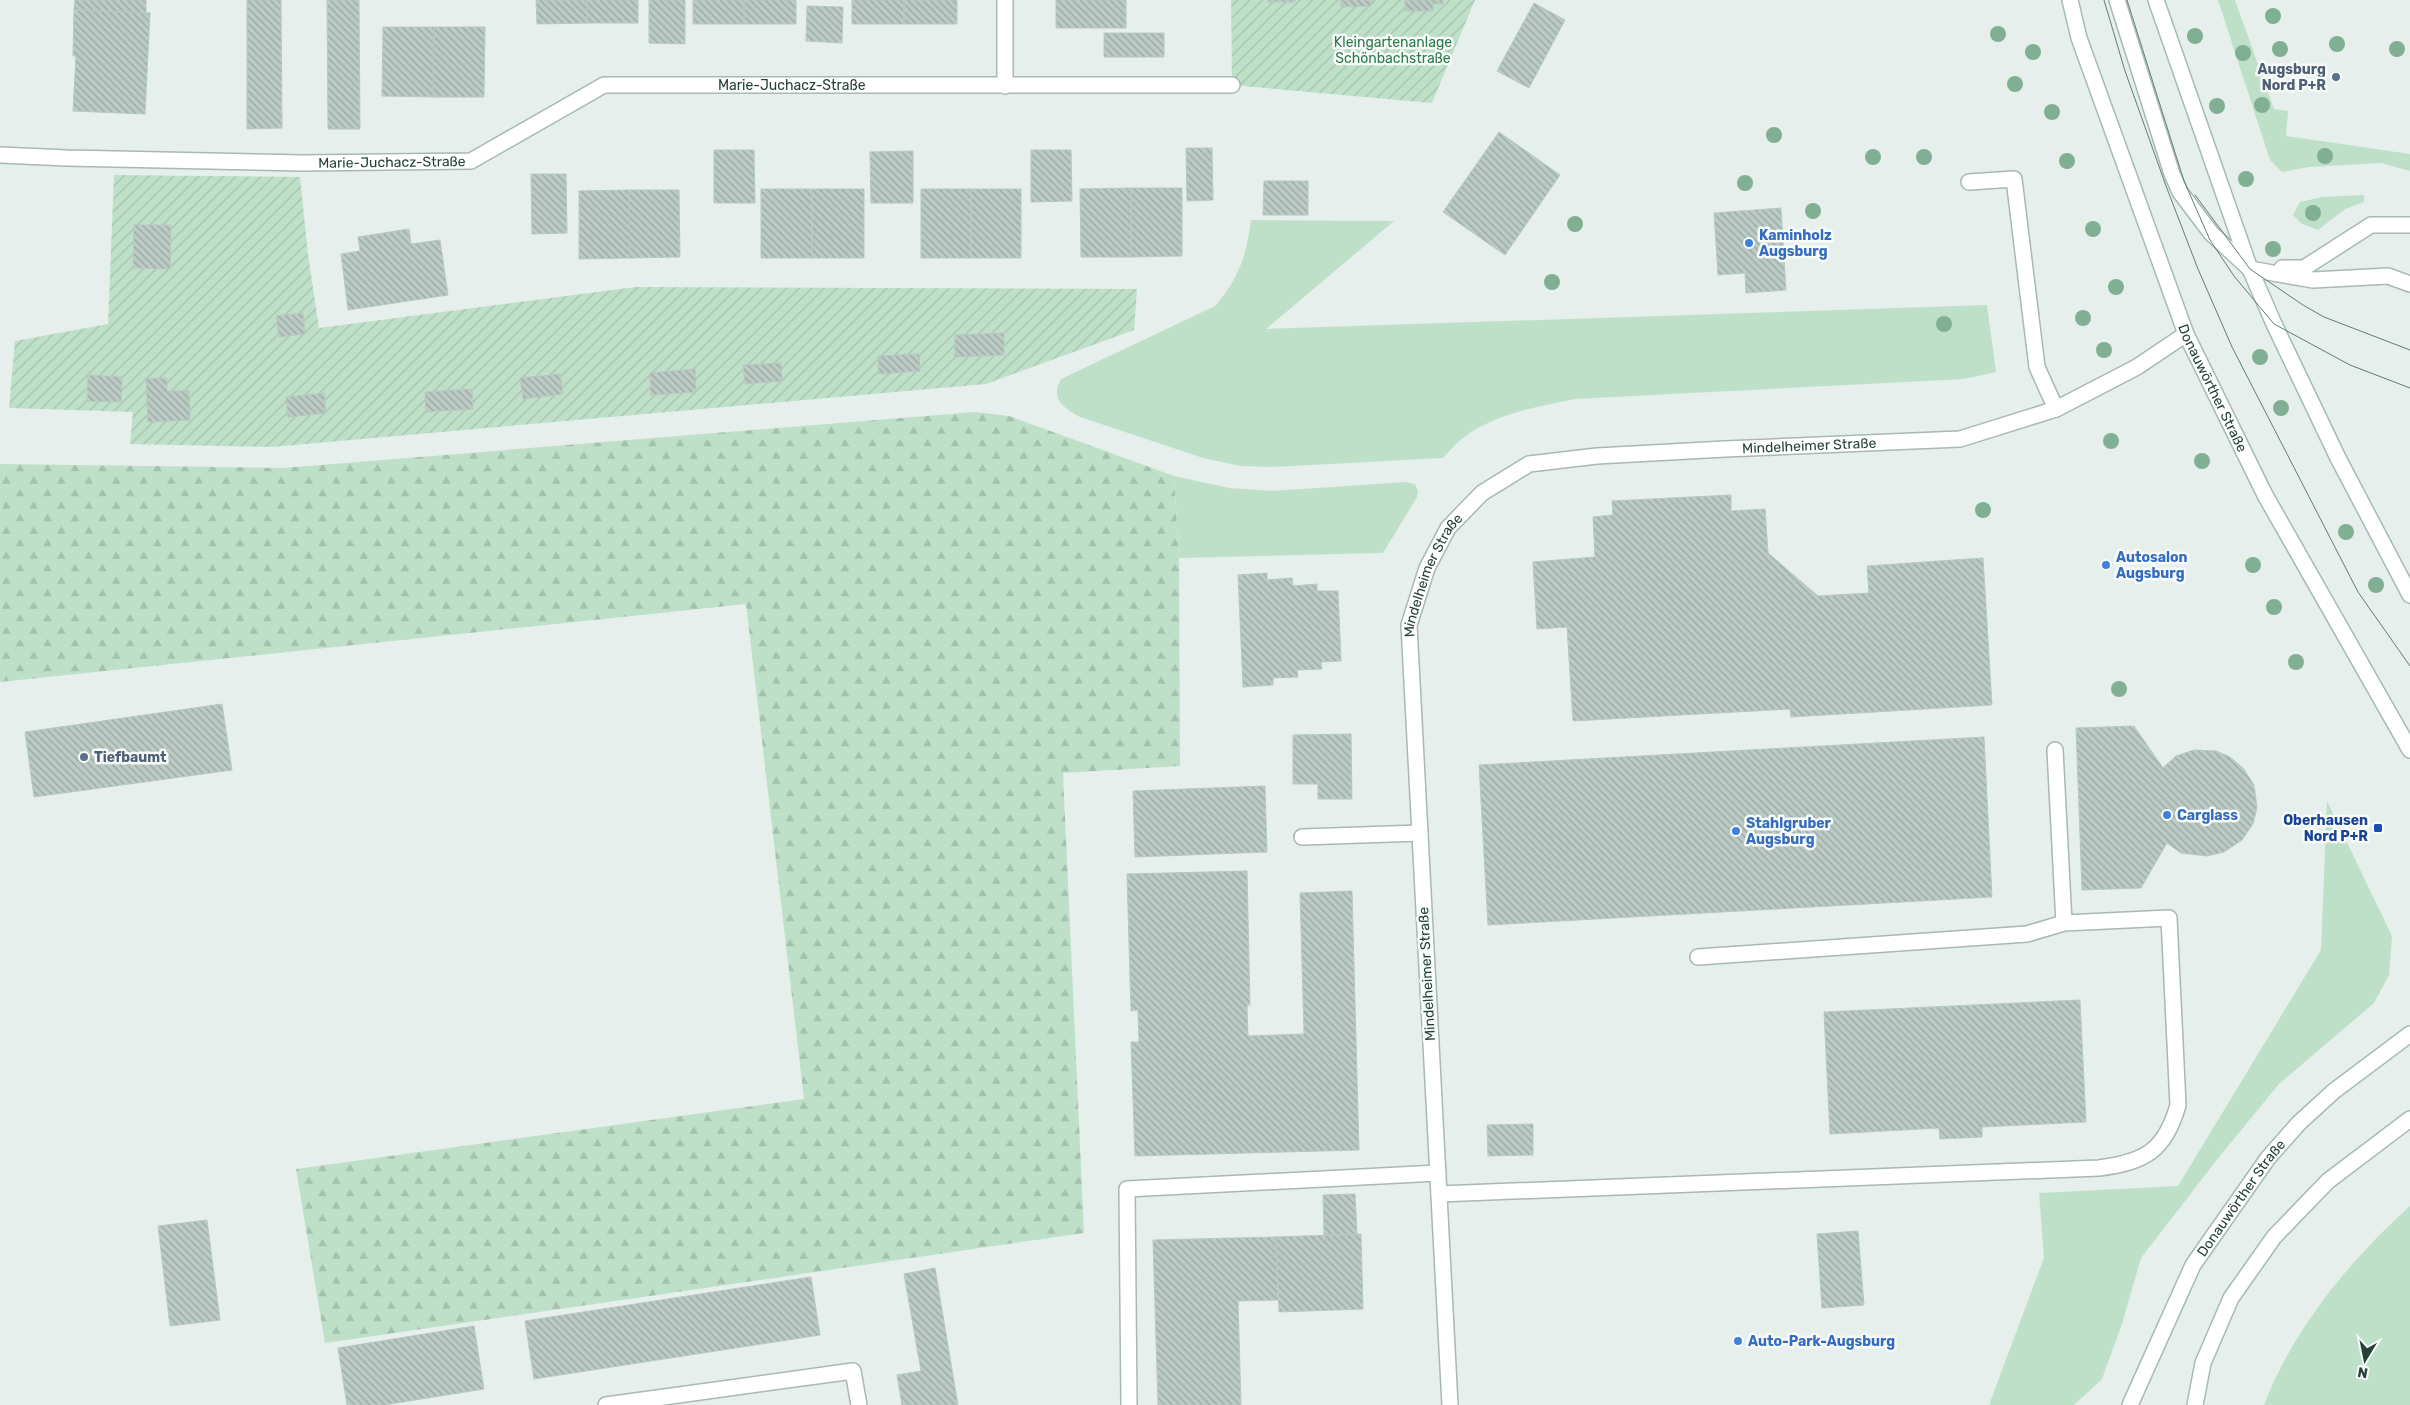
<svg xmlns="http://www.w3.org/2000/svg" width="2410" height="1405" viewBox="0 0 2410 1405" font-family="Rubik,sans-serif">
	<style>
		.grass { fill: #bfe0c8 }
		.forest { fill: url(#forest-firs) }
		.garden { fill: url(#garden-furrows) }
		.building { fill: url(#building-back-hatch); stroke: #b8c9c2 }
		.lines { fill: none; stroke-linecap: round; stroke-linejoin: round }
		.service-casing { stroke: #a8b8b2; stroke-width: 18 }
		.minor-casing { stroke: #a8b8b2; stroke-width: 18 }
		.secondary-casing { stroke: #a4bbb3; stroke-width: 18 }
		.service { stroke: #fff; stroke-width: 15 }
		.minor { stroke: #fff; stroke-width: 15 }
		.secondary { stroke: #fff; stroke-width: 15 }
		.tram { stroke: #5f7d75; stroke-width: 1 }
		.tree { fill: #80af93 }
		.service-dot { fill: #5c6f8a; stroke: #f7fbf9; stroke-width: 2 }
		.shop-dot { fill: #3f7fe0; stroke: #f7fbf9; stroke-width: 2 }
		.transit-dot { fill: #1a4fb4; stroke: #f7fbf9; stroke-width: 2 }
		.labels { text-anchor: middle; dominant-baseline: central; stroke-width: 5; stroke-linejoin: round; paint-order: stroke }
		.park-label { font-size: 14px; fill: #2d7a4b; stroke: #f7fbf9 }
		.service-label { font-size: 14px; font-weight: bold; fill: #4e5e75; stroke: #f7fbf9; text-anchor: end }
		.street-label { font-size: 14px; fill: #24423a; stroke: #f7fbf9 }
		.shop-label { font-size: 14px; font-weight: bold; fill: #366cbe; stroke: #f7fbf9; text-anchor: start }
		.transit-label { font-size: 14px; font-weight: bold; fill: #164399; stroke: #f7fbf9; text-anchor: end }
	</style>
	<defs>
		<pattern id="forest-firs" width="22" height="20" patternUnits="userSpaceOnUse" patternTransform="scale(1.25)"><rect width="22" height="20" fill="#bfe0c8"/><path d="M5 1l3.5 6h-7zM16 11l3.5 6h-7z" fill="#a4c1ad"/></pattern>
		<pattern id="garden-furrows" width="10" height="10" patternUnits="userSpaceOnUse" patternTransform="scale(1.25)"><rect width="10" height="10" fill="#bfe0c8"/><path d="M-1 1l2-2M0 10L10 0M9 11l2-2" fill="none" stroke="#a4c1ad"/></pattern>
		<pattern id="building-back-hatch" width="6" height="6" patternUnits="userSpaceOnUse" patternTransform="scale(1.25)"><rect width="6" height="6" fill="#bbcac4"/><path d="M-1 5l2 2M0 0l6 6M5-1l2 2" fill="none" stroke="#98a6a0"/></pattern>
	</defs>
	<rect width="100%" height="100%" fill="#e6efeb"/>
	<path class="grass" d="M2218 0H2235L2274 109 2288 111 2286 136 2410 154V171L2381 163 2309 167 2282 172 2270 160Z
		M2364 195V202L2345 209 2318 230 2302 224 2293 215 2300 202 2322 197Z
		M1251 220 1394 221 1266 329 1987 305 1996 372 1964 379 1575 399C1537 407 1492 414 1462 439 1455 444 1449 452 1443 458L1273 467 1241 466 1203 458 1080 417C1063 408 1050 398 1061 379L1215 306C1239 278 1246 257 1251 220Z
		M1174 476 1229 488 1272 491 1406 482 1415 484 1418 491 1417 497 1383 553 1179 558Z
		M2327 801 2392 936 2389 975 2374 1003 2279 1084 2219 1157 2141 1258 2122 1324 2102 1379 2074 1405H1989L2044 1258 2039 1193 2178 1186 2321 950Z
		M2410 1206V1405H2264C2293 1329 2350 1260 2410 1206Z"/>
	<path class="forest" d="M975 412 1009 416 1174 476 1179 558 1180 766 1063 773 1084 1233 325 1343 296 1169 804 1099 746 604 0 682V464L283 468Z"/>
	<path class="garden" d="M1231 0H1475L1432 103 1232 85Z
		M114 175 300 177 308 255 319 328 636 287 1137 289 1134 330 986 384 271 447 130 444 133 412 9 408 15 341 108 324Z"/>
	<path class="building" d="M75 0H146V13L74 10Z
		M247 0H281L282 128 247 129Z
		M327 0H359L360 129H328Z
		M536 0H587V23L537 24Z
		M587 0H638V23H587Z
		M649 0H685V44L649 43Z
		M693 0H744V24H693Z
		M744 0H796V24H744Z
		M852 0H904V24H852Z
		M904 0H957V24H904Z
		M1056 0H1126V28H1056Z
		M1268 0H1295V2H1268Z
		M1341 0H1371V6L1341 7Z
		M1405 0H1443V4H1433V11H1405Z
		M1534 3 1565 20 1529 88 1497 71Z
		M807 6 843 7 842 43 806 41Z
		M74 10 150 13 145 114 73 111 76 56H73Z
		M383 27H434L433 97 382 96Z
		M434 27H485L484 97H433Z
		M1104 33H1164V57H1104Z
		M1499 132 1560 175 1505 255 1443 212Z
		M1186 148H1212L1213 200 1187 201Z
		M714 150H754L755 203H714Z
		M1031 150H1071L1072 201 1031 202Z
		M913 151V203H871L870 152Z
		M531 174H566L567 233 532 234Z
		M1264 181H1308V215H1263Z
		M1131 188V257H1081L1080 189Z
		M1131 188H1182V256L1131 257Z
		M761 189H812V258H761Z
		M812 189H864V258H812Z
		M921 189H971V258H921Z
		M971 189H1021V258H971Z
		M629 190 630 258 579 259V191Z
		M629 190H679L680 257 630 258Z
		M1781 208 1786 290 1746 293 1745 273 1718 275 1714 213Z
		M134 225H171L170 269 133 268Z
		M409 229 411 244 440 240 448 295 348 310 341 254 360 251 358 237Z
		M303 313 305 334 279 337 276 316Z
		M1004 333V355L955 357V335Z
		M919 354 920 371 879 374 878 356Z
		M781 363 782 381 745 384 743 365Z
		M695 369 696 392 651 395 650 373Z
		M560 374 563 394 523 399 520 378Z
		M88 375 122 377 121 402 87 401Z
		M167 378V391H189L190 420 148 422 146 379Z
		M472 389 473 409 426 412 425 392Z
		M324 393 326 413 288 417 286 397Z
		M1731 495V511L1765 509 1768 553 1818 596 1869 593 1867 566 1983 558 1992 705 1791 717 1790 709 1573 721 1567 627 1537 629 1533 562 1595 557 1593 517 1613 515 1612 501Z
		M1267 573V580L1292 578 1293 586 1317 584V591H1338L1341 661 1321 662 1322 669 1297 670 1298 677 1273 678V685L1243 687 1238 575Z
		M222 704 232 770 34 797 25 732Z
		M2134 726 2163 768 2176 756 2194 750 2216 751 2230 757 2243 768 2254 785 2257 807 2253 824 2242 840 2224 852 2207 856 2181 853 2167 843 2141 888 2082 890 2076 728Z
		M1351 734 1352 799H1318V784H1293V735Z
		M1984 737 1992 897 1488 925 1479 765Z
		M1265 786 1267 852 1135 857 1133 791Z
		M1247 871 1250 1005H1247L1248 1036 1304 1034 1300 893 1352 891 1359 1150 1135 1156 1131 1042H1139L1138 1010 1131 1011 1127 874Z
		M2080 1000 2086 1122 1982 1127V1137L1940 1139 1939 1128 1830 1134 1824 1012Z
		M1533 1124V1155L1488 1156 1487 1125Z
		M1355 1194 1357 1234 1324 1235 1323 1195Z
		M207 1220 220 1320 170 1326 158 1226Z
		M1858 1231 1864 1305 1822 1308 1817 1234Z
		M1361 1234 1363 1309 1279 1312 1276 1237Z
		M1276 1237 1278 1300 1238 1301 1241 1405H1158L1153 1240Z
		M935 1268 958 1405H902L897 1375 921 1371 904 1274Z
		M811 1277 820 1335 534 1379 525 1321Z
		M474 1326 484 1389 384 1405H347L338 1348Z"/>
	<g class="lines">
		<g class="service-casing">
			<path id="service" d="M2117 0 2172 174 2180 192 2211 233 2250 269 2313 280 2388 276 2410 284
				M1969 182 2014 179 2037 367 2056 409
				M2282 268H2304L2371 225H2410
				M1302 837 1420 833
				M1698 957 2027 934 2064 923
				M1439 1194 2099 1168C2145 1162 2165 1151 2178 1105L2169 918 2064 923 2055 750
				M606 1405 853 1371 859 1405
				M1129 1405 1127 1189 1438 1173"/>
		</g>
		<g class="minor-casing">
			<g id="minor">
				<path d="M1005 86V0"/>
				<path id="s1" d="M0 155 67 158 303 163 471 161 604 85H1232"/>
				<path id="s2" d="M1450 1405 1409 625 1427 568 1448 528 1482 493 1529 464 1597 456 1725 449 1960 439 2056 409 2137 367 2186 334"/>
			</g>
		</g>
		<g class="secondary-casing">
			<g id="secondary">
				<path id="s3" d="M2070 0 2079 38 2186 334 2265 495 2410 750"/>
				<path d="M2156 0 2250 269 2274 324 2338 458 2410 595"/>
				<path id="s4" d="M2130 1405 2193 1265 2268 1158 2299 1123 2334 1091 2410 1034"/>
				<path d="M2195 1405 2203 1363 2231 1298 2274 1237 2328 1181 2410 1119"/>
			</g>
		</g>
		<use href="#service" class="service"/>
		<use href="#minor" class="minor"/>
		<use href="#secondary" class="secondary"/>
		<path class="tram" d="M2104 0 2125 71 2166 186 2198 269 2232 347 2358 592 2410 666
			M2127 0 2184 181 2210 240 2234 276 2274 324 2350 365 2410 388
			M2195 195 2250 269 2303 305 2324 317 2410 350"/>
	</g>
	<g class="tree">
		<circle cx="2273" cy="16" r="8"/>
		<circle cx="1998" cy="34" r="8"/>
		<circle cx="2195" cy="36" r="8"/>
		<circle cx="2337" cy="44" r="8"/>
		<circle cx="2280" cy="49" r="8"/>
		<circle cx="2397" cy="49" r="8"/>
		<circle cx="2033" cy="52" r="8"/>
		<circle cx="2243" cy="53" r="8"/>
		<circle cx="2015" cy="84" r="8"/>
		<circle cx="2262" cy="105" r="8"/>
		<circle cx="2217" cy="106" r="8"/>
		<circle cx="2052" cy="112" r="8"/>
		<circle cx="1774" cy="135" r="8"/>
		<circle cx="2325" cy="156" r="8"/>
		<circle cx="1873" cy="157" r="8"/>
		<circle cx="1924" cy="157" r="8"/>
		<circle cx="2067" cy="161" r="8"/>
		<circle cx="2246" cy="179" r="8"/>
		<circle cx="1745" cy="183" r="8"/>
		<circle cx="1813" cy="211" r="8"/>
		<circle cx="2313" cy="213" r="8"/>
		<circle cx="1575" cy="224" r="8"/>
		<circle cx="2093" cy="229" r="8"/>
		<circle cx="2273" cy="249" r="8"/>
		<circle cx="1552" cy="282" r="8"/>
		<circle cx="2116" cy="287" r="8"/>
		<circle cx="2083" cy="318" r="8"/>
		<circle cx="1944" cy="324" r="8"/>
		<circle cx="2104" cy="350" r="8"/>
		<circle cx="2260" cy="357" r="8"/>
		<circle cx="2281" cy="408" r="8"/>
		<circle cx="2111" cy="441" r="8"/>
		<circle cx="2202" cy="461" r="8"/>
		<circle cx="1983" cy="510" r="8"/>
		<circle cx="2346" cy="532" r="8"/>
		<circle cx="2253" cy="565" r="8"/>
		<circle cx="2376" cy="585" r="8"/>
		<circle cx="2274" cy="607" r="8"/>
		<circle cx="2296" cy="662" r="8"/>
		<circle cx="2119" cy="689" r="8"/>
	</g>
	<g class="service-dot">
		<circle cx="2336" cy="77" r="5"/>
		<circle cx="84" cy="757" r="5"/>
	</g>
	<g class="shop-dot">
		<circle cx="1749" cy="243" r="5"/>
		<circle cx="2106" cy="565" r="5"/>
		<circle cx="2167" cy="815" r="5"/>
		<circle cx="1736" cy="831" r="5"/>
		<circle cx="1738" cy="1341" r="5"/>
	</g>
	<rect class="transit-dot" x="2373" y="823" width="10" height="10" rx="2.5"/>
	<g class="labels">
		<g class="park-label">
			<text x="1393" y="42">Kleingartenanlage<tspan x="1393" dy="16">Schönbachstraße</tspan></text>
		</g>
		<g class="service-label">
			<text x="2326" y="69">Augsburg<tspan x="2326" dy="16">Nord P+R</tspan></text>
			<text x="94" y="757" text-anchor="start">Tiefbaumt</text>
		</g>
		<g class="street-label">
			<text stroke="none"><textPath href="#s1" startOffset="812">Marie-Juchacz-Straße</textPath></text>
			<text stroke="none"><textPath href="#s1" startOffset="392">Marie-Juchacz-Straße</textPath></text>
			<text stroke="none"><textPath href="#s3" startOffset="414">Donauwörther Straße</textPath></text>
			<text stroke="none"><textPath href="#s2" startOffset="1271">Mindelheimer Straße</textPath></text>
			<text stroke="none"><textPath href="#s2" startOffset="836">Mindelheimer Straße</textPath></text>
			<text transform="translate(1427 974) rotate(-93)">Mindelheimer Straße</text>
			<text stroke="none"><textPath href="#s4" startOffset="236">Donauwörther Straße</textPath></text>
		</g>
		<g class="shop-label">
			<text x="1759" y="235">Kaminholz<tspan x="1759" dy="16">Augsburg</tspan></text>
			<text x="2116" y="557">Autosalon<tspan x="2116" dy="16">Augsburg</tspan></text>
			<text x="2177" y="815">Carglass</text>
			<text x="1746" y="823">Stahlgruber<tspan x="1746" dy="16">Augsburg</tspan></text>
			<text x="1748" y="1341">Auto-Park-Augsburg</text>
		</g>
		<g class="transit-label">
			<text x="2368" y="820">Oberhausen<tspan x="2368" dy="16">Nord P+R</tspan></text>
		</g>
	</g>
	<g transform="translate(2365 1360) rotate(190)" stroke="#f7fbf9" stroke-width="4" paint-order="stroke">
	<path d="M0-4L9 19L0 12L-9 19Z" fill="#24423a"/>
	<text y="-8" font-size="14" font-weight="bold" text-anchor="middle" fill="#24423a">N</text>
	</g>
</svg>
